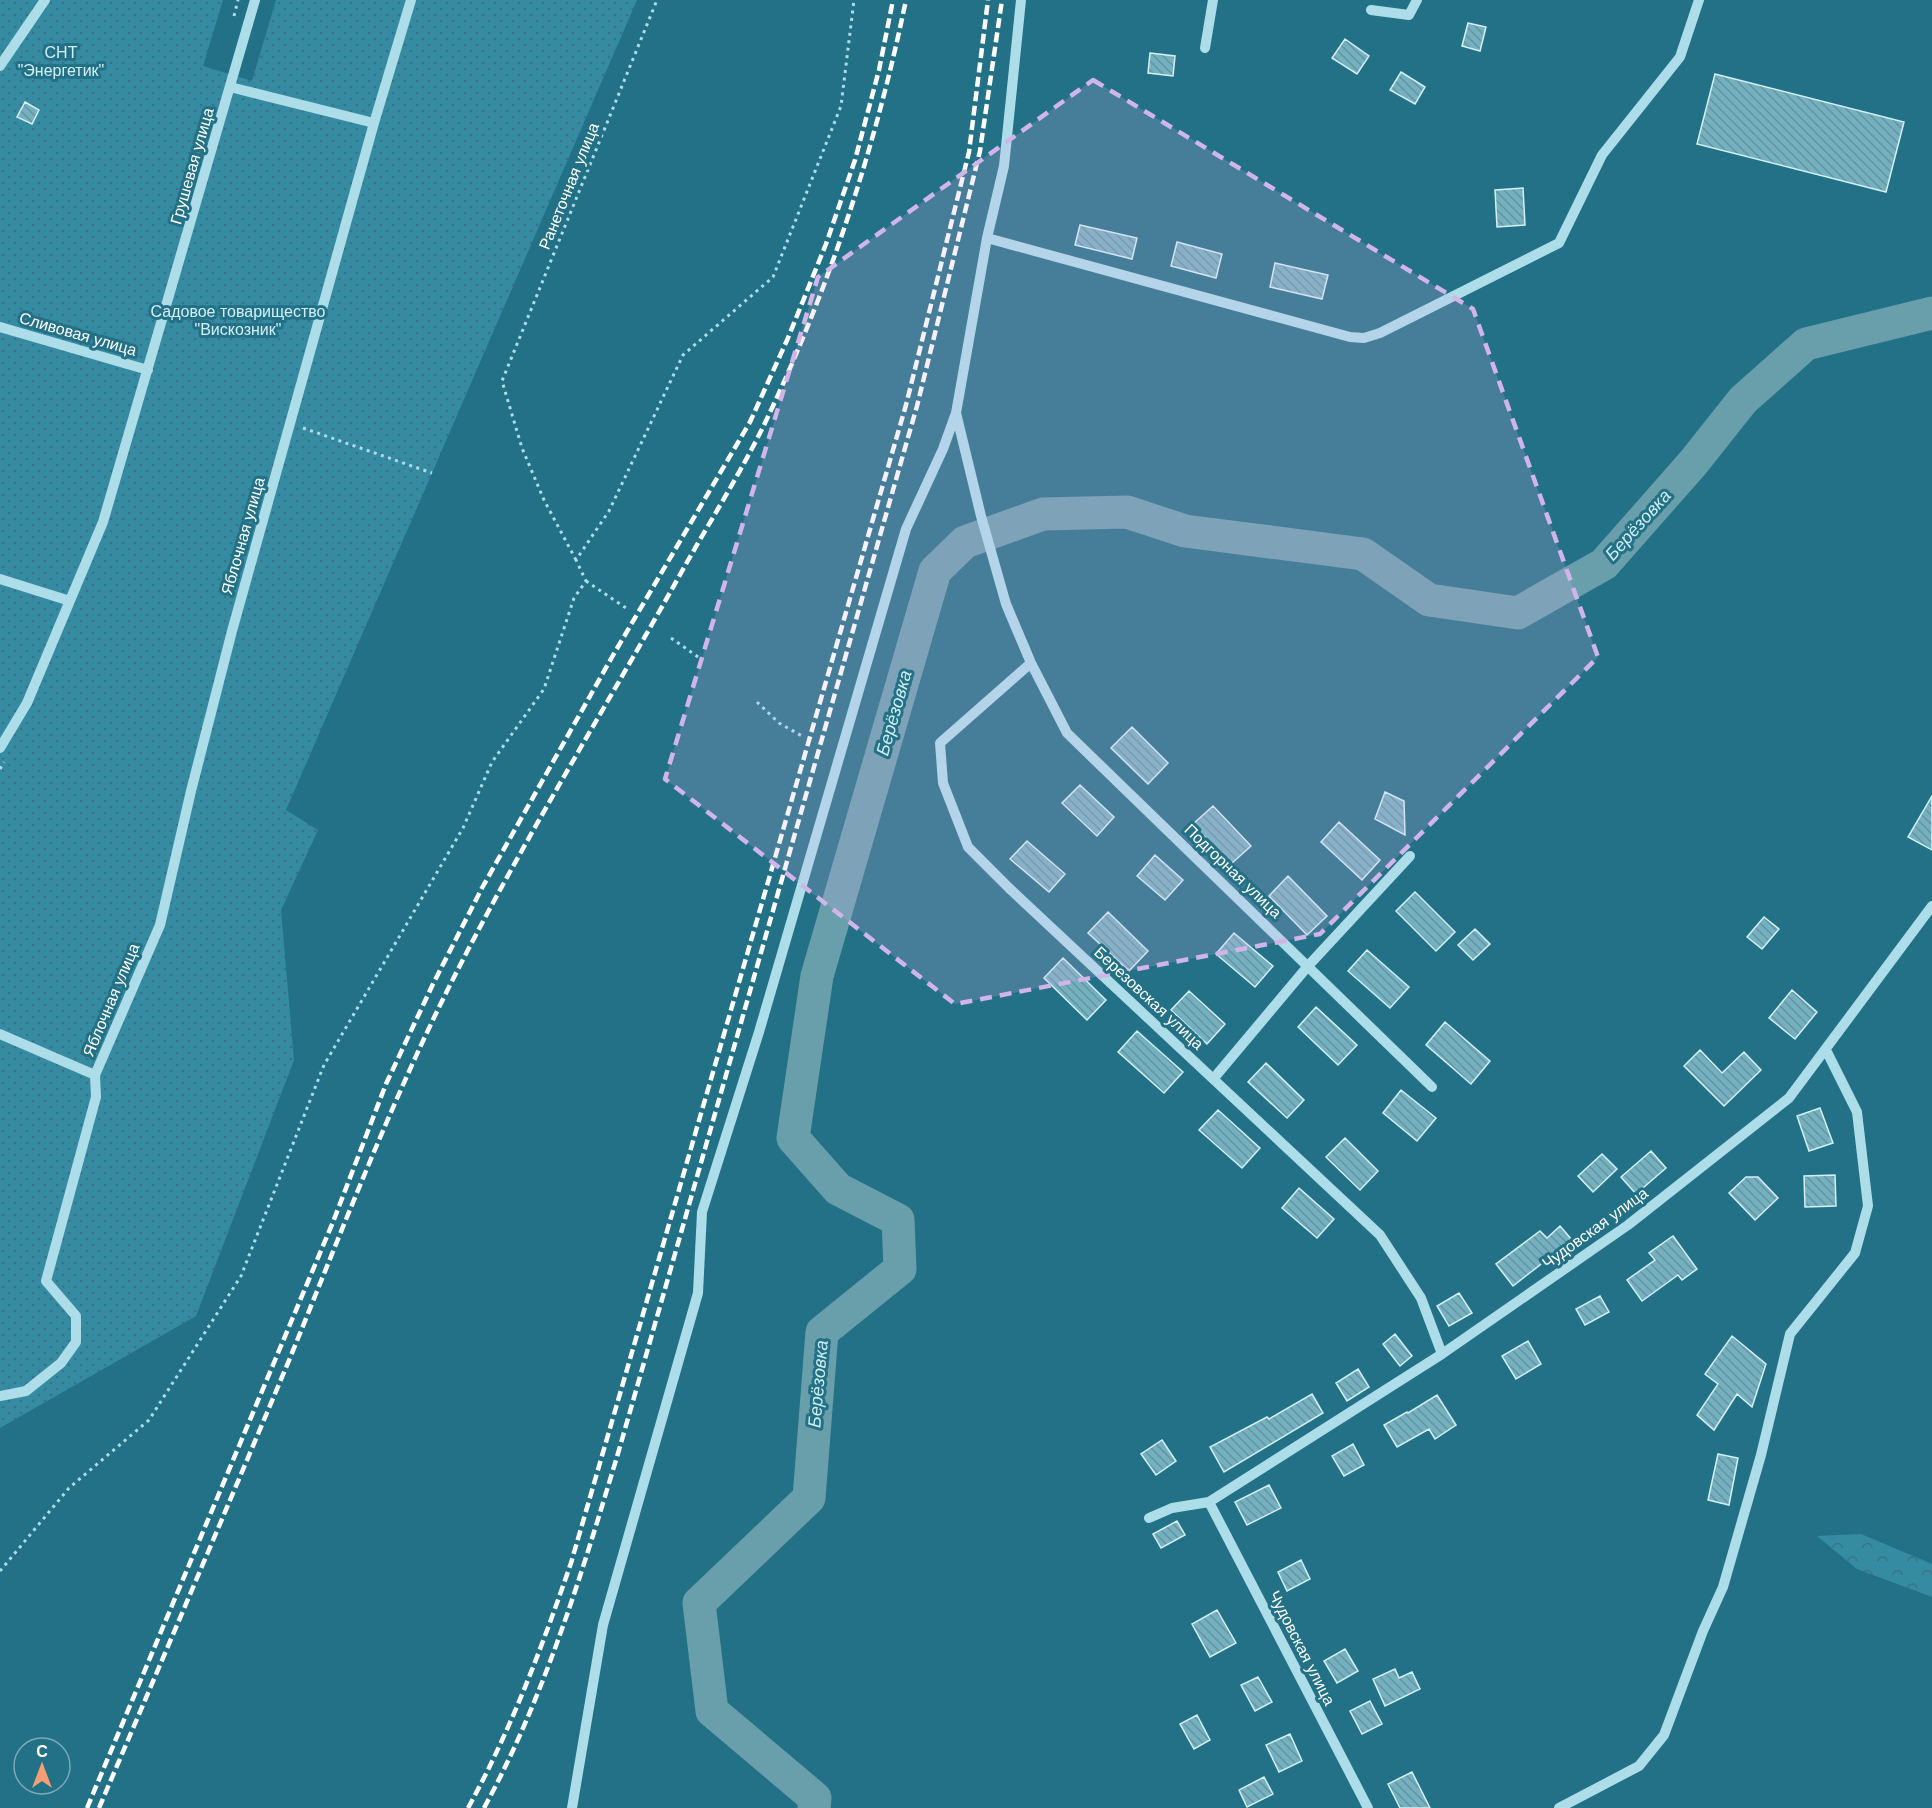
<svg xmlns="http://www.w3.org/2000/svg" width="1932" height="1808" viewBox="0 0 1932 1808" font-family="Arial,sans-serif">
	<style>
		.forest { fill: url(#forest-crowns) }
		.park { fill: url(#park-dots) }
		.lines { fill: none; stroke-linecap: round; stroke-linejoin: round }
		.river { stroke: #699eab; stroke-width: 33 }
		.building { fill: url(#building-back-hatch); stroke: #d2f0f7; stroke-width: 1.5 }
		.path { stroke: #addde9; stroke-width: 3; stroke-dasharray: 3 4.5; stroke-linecap: butt }
		.minor { stroke: #addde9; stroke-width: 10 }
		.rail { stroke: #fff; stroke-width: 4.5; stroke-dasharray: 10 4.5; stroke-linecap: butt }
		.marked { fill: #d1b5e9; fill-opacity: 0.2; stroke: #d1b5e9; stroke-width: 4.5; stroke-dasharray: 12 8; stroke-linejoin: round }
		.labels { text-anchor: middle; dominant-baseline: central; stroke-width: 6; stroke-linejoin: round; paint-order: stroke }
		.park-label { font-size: 16px; fill: #d2f0f7; stroke: #237186 }
		.street-label { font-size: 16px; fill: #fff; stroke: #237186 }
		.water-label { font-size: 18px; font-style: italic; fill: #ceeef4; stroke: #237186 }
	</style>
	<defs>
		<pattern id="forest-crowns" width="20" height="18" patternUnits="userSpaceOnUse" patternTransform="scale(1.5)"><rect width="20" height="18" fill="#358ca2"/><path d="M2 6a3 3 0 1 1 6 0M12 15a3 3 0 1 1 6 0" fill="none" stroke="#3e7280"/></pattern>
		<pattern id="park-dots" width="8" height="8" patternUnits="userSpaceOnUse" patternTransform="scale(1.5)"><rect width="8" height="8" fill="#358ca2"/><path d="M2 2h.1M6 6h.1" fill="none" stroke="#3e7280" stroke-width="1.8" stroke-linecap="round"/></pattern>
		<pattern id="building-back-hatch" width="6" height="6" patternUnits="userSpaceOnUse" patternTransform="scale(1.5)"><rect width="6" height="6" fill="#74b1c0"/><path d="M-1 5l2 2M0 0l6 6M5-1l2 2" fill="none" stroke="#68939d"/></pattern>
	</defs>
	<rect width="100%" height="100%" fill="#237186"/>
	<path class="forest" d="M1861 1534 1932 1564V1597L1857 1569 1817 1536Z"/>
	<path class="park" d="M0 0H223L203 66 252 81 276 0H637L286 810 318 830 281 910 294 1060 196 1316 0 1428Z"/>
	<g class="lines">
		<path class="river" d="M814 1808 815 1798 712 1711 699 1603 809 1498 822 1332 900 1269 898 1220 838 1189 793 1138 817 976 935 571 965 542 1043 514 1127 512 1185 531 1363 554 1429 600 1518 613 1604 564 1693 463 1743 400 1806 344 1932 313"/>
	</g>
	<path class="building" d="M1468 23 1486 27 1480 51 1462 46Z
		M1345 39 1369 56 1357 74 1332 58Z
		M1150 53 1175 56 1173 76 1148 73Z
		M1401 72 1425 87 1415 104 1390 90Z
		M1715 74 1904 122 1886 192 1697 144Z
		M25 102 39 110 32 124 17 117Z
		M1523 188 1525 225 1497 227 1495 190Z
		M1080 225 1137 238 1132 259 1075 245Z
		M1177 242 1222 254 1216 278 1171 266Z
		M1275 263 1328 275 1322 299 1270 287Z
		M1132 727 1168 763 1148 784 1111 748Z
		M1080 785 1114 817 1097 836 1062 803Z
		M1385 792 1404 801 1405 835 1375 819Z
		M1932 796V850L1908 837Z
		M1213 806 1251 846 1231 864 1193 824Z
		M1339 822 1380 860 1362 880 1321 842Z
		M1027 841 1065 874 1049 892 1010 859Z
		M1155 855 1183 880 1165 900 1137 876Z
		M1288 876 1327 916 1307 935 1269 896Z
		M1415 892 1455 932 1436 951 1396 911Z
		M1108 912 1148 951 1129 971 1088 933Z
		M1764 917 1779 929 1762 949 1747 937Z
		M1475 929 1490 944 1473 960 1458 945Z
		M1234 933 1273 966 1255 987 1216 954Z
		M1367 950 1409 987 1390 1008 1348 971Z
		M1063 958 1106 1000 1087 1020 1044 978Z
		M1792 990 1817 1012 1795 1039 1769 1018Z
		M1189 991 1225 1024 1207 1044 1171 1010Z
		M1316 1007 1357 1045 1338 1065 1298 1027Z
		M1445 1022 1490 1061 1471 1084 1426 1045Z
		M1137 1031 1183 1072 1164 1093 1118 1052Z
		M1700 1050 1722 1073 1744 1052 1761 1070 1724 1106 1684 1066Z
		M1266 1063 1304 1100 1287 1118 1248 1082Z
		M1401 1090 1436 1118 1417 1141 1383 1113Z
		M1820 1108 1833 1143 1809 1151 1797 1116Z
		M1218 1110 1260 1148 1242 1168 1199 1130Z
		M1345 1138 1378 1171 1360 1190 1326 1157Z
		M1651 1151 1666 1168 1636 1194 1621 1177Z
		M1602 1154 1617 1169 1593 1192 1578 1176Z
		M1835 1175 1836 1206 1805 1207 1804 1176Z
		M1746 1177H1758L1778 1198 1755 1220 1729 1193Z
		M1299 1188 1334 1219 1317 1238 1282 1208Z
		M1560 1226 1572 1240 1513 1286 1496 1264 1540 1231 1547 1238Z
		M1673 1236 1697 1269 1682 1280 1678 1275 1642 1301 1627 1280 1655 1260 1649 1253Z
		M1459 1293 1472 1313 1449 1326 1437 1306Z
		M1600 1296 1609 1312 1585 1325 1576 1309Z
		M1395 1334 1412 1356 1400 1366 1383 1344Z
		M1732 1336 1766 1364 1752 1407 1737 1394 1714 1430 1697 1415 1718 1384 1705 1374Z
		M1528 1341 1541 1364 1516 1379 1502 1356Z
		M1358 1369 1369 1387 1347 1401 1336 1383Z
		M1312 1394 1323 1413 1224 1472 1210 1447 1267 1417 1269 1419Z
		M1437 1395 1456 1425 1435 1439 1429 1429 1397 1447 1384 1425 1407 1412 1408 1413Z
		M1162 1440 1176 1461 1156 1475 1141 1454Z
		M1353 1444 1364 1465 1344 1476 1332 1456Z
		M1718 1454 1738 1458 1729 1505 1708 1500Z
		M1269 1485 1281 1508 1247 1525 1235 1502Z
		M1177 1521 1185 1535 1161 1548 1153 1534Z
		M1301 1560 1310 1579 1287 1591 1278 1572Z
		M1217 1610 1236 1643 1210 1657 1192 1624Z
		M1345 1649 1358 1671 1337 1683 1324 1661Z
		M1395 1669 1399 1678 1412 1672 1420 1689 1385 1706 1373 1679Z
		M1258 1677 1272 1702 1255 1711 1241 1685Z
		M1370 1701 1382 1724 1362 1734 1350 1711Z
		M1197 1715 1210 1740 1194 1749 1180 1724Z
		M1290 1734 1302 1761 1279 1772 1266 1745Z
		M1412 1772 1430 1808H1400L1388 1784Z
		M1264 1777 1273 1794 1247 1807 1239 1790Z"/>
	<g class="lines">
		<path class="path" d="M234 16 238 0
			M303 428 432 473
			M576 560 544 500 522 448 502 381 657 0
			M586 581 629 610
			M671 638 701 659
			M757 702 779 723 802 736
			M0 769 4 762
			M0 1571 69 1488 149 1420 241 1276 324 1065 463 828 492 762 544 689 574 598 586 581 576 560 609 511 683 355 773 277 841 106 854 0"/>
		<path class="minor" d="M1371 10 1409 15 1417 0
			M1205 48 1213 0
			M0 66 45 0
			M230 87 374 123
			M987 238 1350 337 1364 338 1380 333 1559 243 1602 155 1680 57 1699 0
			M0 327 148 370
			M956 413 981 516 1006 604 1031 663 1067 733 1432 1087
			M0 579 70 601
			M1031 663 940 743 943 783 968 847 1009 888 1380 1235 1421 1298 1442 1354
			M0 748 27 703 103 522 255 0
			M0 1034 95 1075
			M1214 1078 1308 966 1410 856
			M0 1396 26 1391 61 1363 76 1342V1316L46 1281 96 1097 95 1075 160 925 191 791 232 631 374 123 411 0
			M1209 1502 1368 1808
			M1149 1518 1172 1508 1209 1502 1442 1354 1628 1225 1789 1098 1932 906
			M572 1808 603 1625 698 1293 702 1212 759 1032 906 529 943 449 956 413 987 238 1004 166 1021 0
			M1559 1808 1639 1766 1664 1735 1703 1631 1723 1587 1761 1455 1790 1334 1855 1253 1868 1206 1857 1112 1826 1050"/>
		<path class="rail" d="M87 1808 333 1222 386 1084 433 984 482 888 612 657 750 422 788 338 826 244 855 160 879 70 893 0
			M99 1808C163 1658 227 1508 290 1358 340 1235 388 1110 447 991 520 845 607 706 686 564 712 518 741 472 764 425 830 287 875 149 906 0
			M468 1808C511 1730 542 1647 571 1563L906 405 969 152 988 0
			M484 1808C545 1696 582 1573 619 1450L917 406 980 151 1002 0"/>
	</g>
	<path class="marked" d="M1093 80 1473 309 1598 657 1320 934 955 1004 665 779 818 277Z"/>
	<g class="labels">
		<g class="park-label">
			<text x="61" y="52">СНТ<tspan x="61" dy="18">"Энергетик"</tspan></text>
			<text x="238" y="311">Садовое товарищество<tspan x="238" dy="18">"Вискозник"</tspan></text>
		</g>
		<g class="street-label">
			<text transform="translate(192 166) rotate(-74)">Грушевая улица</text>
			<text transform="translate(569 186) rotate(-68)">Ранеточная улица</text>
			<text transform="translate(78 334) rotate(16)">Сливовая улица</text>
			<text transform="translate(243 536) rotate(-74)">Яблочная улица</text>
			<text transform="translate(1233 871) rotate(44)">Подгорная улица</text>
			<text transform="translate(1149 998) rotate(43)">Березовская улица</text>
			<text transform="translate(111 1000) rotate(-67)">Яблочная улица</text>
			<text transform="translate(1595 1228) rotate(-36)">Чудовская улица</text>
			<text transform="translate(1302 1648) rotate(63)">Чудовская улица</text>
		</g>
		<g class="water-label">
			<text transform="translate(1638 525) rotate(-48)">Берёзовка</text>
			<text transform="translate(894 713) rotate(-74)">Берёзовка</text>
			<text transform="translate(818 1384) rotate(-85)">Берёзовка</text>
		</g>
	</g>
	<g transform="translate(42 1766)"><circle r="28" fill="#237186" stroke="#7baab6" stroke-width="1.5"/>
	<path d="M0-4.5L10 22L0 15L-10 22Z" fill="#f49f71"/>
	<text y="-9" font-size="16" font-weight="bold" text-anchor="middle" fill="#ffffff">С</text>
	</g>
</svg>
